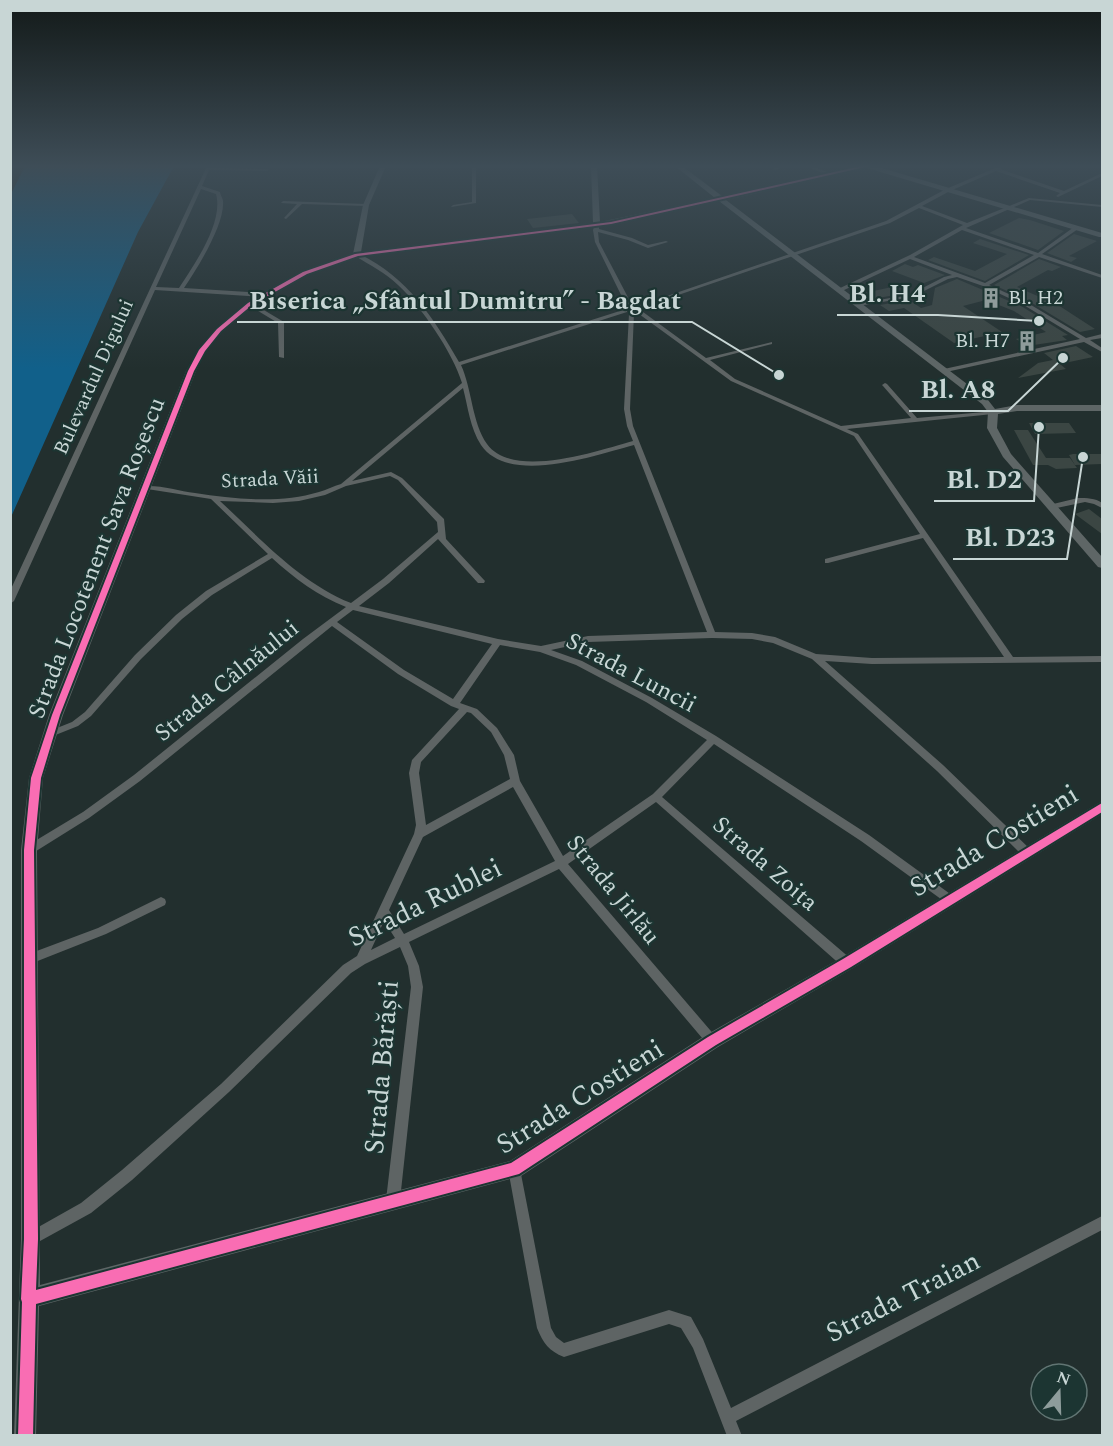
<svg xmlns="http://www.w3.org/2000/svg" width="1113" height="1446" viewBox="0 0 1113 1446" font-family="Spectral,serif">
	<style>
		.water { fill: #11608a }
		.building { fill: #3b4643 }
		.lines { fill: none; stroke-linecap: round; stroke-linejoin: round }
		.street { fill: #5e6464; fill-rule: evenodd }
		.secondary { fill: #5e6666; fill-rule: evenodd }
		.cycleway-casing { stroke: #1c3532; stroke-width: 4 }
		.cycleway { fill: #f96db3; fill-rule: evenodd }
		.labels { text-anchor: middle; dominant-baseline: central; stroke-width: 4.5; stroke-linejoin: round; paint-order: stroke }
		.far-poi-label { font-size: 20px; fill: #c8d6d5; stroke: #1c3532; text-anchor: start }
		.far-street-label { font-size: 20px; fill: #c8d6d5; stroke: #1c3532 }
		.street-label { font-size: 24px; fill: #c8d6d5; stroke: #1c3532 }
		.near-street-label { font-size: 28px; fill: #c8d6d5; stroke: #1c3532 }
		.leader { fill: none; stroke: #c8d6d5; stroke-width: 2 }
		.callout-dot { fill: #c8d6d5; stroke: #1c3532; stroke-width: 2 }
		.callout-label { font-size: 26px; text-anchor: middle; font-weight: bold; fill: #c8d6d5; stroke: #1c3532; stroke-width: 4.5; stroke-linejoin: round; paint-order: stroke }
	</style>
	<rect width="100%" height="100%" fill="#222f2e"/>
	<path class="water" d="M25 166H174L138 232 11 517 10 196Z"/>
	<path class="building" d="M572 214 579 223 533 228 527 219Z
		M1019 218 1030 220 1064 231 1038 250 989 233Z
		M1074 234 1097 241 1069 256 1077 258 1071 262 1047 253Z
		M980 239 1029 255 985 281 928 260 934 257 975 271 1007 254 973 243Z
		M1039 259 1061 267 1052 271 1048 270 1017 287 1058 305 1095 329 1080 332 1027 300 994 285Z
		M905 264 913 267 918 265 945 275 924 283 892 271Z
		M957 279 1021 306 1068 335 1062 336 1067 340 1027 346 1016 339 1046 332 1014 311 986 300 963 306 1002 332 954 343 904 308 889 311 880 305 909 300 921 308 932 305 935 288Z
		M892 287 901 294 872 299 864 293Z
		M1076 346 1093 357 1060 364 1066 369 1018 378 1038 363 1053 360 1044 353Z
		M1029 423H1069L1076 433 1035 434Z
		M1014 430H1028L1046 458H1070L1077 468 1056 469 1048 465H1033Z
		M1073 454H1102V464L1075 465 1069 455Z
		M1089 509 1102 519V534L1075 514Z"/>
	<g class="lines">
		<path class="street" d="M207 166H211L210 168 267 169 269 170 267 171 209 170 202 186 220 192C220 194 223 199 223 201 225 224 197 269 184 288L265 293 268 295 265 297 155 290 14 601 10 604V591ZM201 189 216 194C224 222 194 265 179 288L156 287Z
			M472 166H476V203L451 207 453 205 472 202Z
			M779 166H786L775 170 773 169Z
			M805 166H812L832 174 828 175Z
			M1000 166H1006L1000 169 1064 191 1100 174H1102V176L1058 197 1056 196 1060 193 996 171 950 191 922 206 967 223 1029 198 1102 205V207L1030 200 966 228 1038 253 1074 227H1078V229L1042 254 1102 275V278L1039 257 989 285 1026 302 1086 338 1102 334V338L1090 340 1102 348V352L1084 342 946 372 943 370 944 369 1080 339 1022 304 983 286 957 277 948 279 912 297 858 306 857 305 860 303 909 295 944 277 952 275 910 259 842 291H838V289L910 255 963 225 919 208 890 223 643 307 638 306 886 221 946 189ZM962 230 1034 255 985 283 914 257Z
			M283 201 366 204 368 205 366 206 302 204 286 219 284 218 297 204 281 203Z
			M595 224 599 225V229L632 238 648 245 666 241 668 242 648 248 628 240 598 232 599 242 632 305 631 306 626 305 595 242 593 230Z
			M357 253C407 276 433 317 459 362L623 310H627V312L461 365C472 389 472 423 487 444 513 480 597 451 633 441L627 426 624 409 629 314 634 313 630 409 633 426 715 632 752 633 775 637 816 654 872 658 1004 657 923 538 828 563H825V559L920 534 854 436 731 381 639 314V312H643L706 358 772 342V344L710 360 735 379 841 426 911 418 883 386 882 385 885 383 887 384 917 418 995 411V413L993 414 847 429 858 434 1013 657 1102 656V662L872 664 825 661 943 765 1031 850 1032 853 1031 856 1027 857 1023 856 937 771 812 659 773 643 752 639 712 638 588 642 551 650 582 661 652 698 716 736 869 835 953 896 954 899 953 902 949 904 945 902 861 841 714 744 662 797 851 959 853 963 851 967 847 968 843 967 656 802 568 864 716 1037 718 1041 716 1045 712 1047 708 1045 559 869 409 942 419 966 423 987 400 1200 398 1205 393 1207 388 1205 386 1200 411 987 408 966 400 947 365 964 351 973 229 1092 132 1180 91 1213 31 1246 26 1244 24 1239 26 1234 81 1203 122 1170 221 1084 343 965 357 956 414 834 416 825 409 773 412 760 459 709 451 706 398 674 332 626 140 781 89 818 33 853 29 854 25 853 24 850 25 847 83 812 134 775 303 639 346 607C318 596 294 578 272 558L212 595 182 619 141 659 91 716 78 726 53 736H47L45 734 47 732 72 722 85 712 135 655 176 615 206 591 268 554 211 499 147 489 143 487 145 486C161 485 179 491 195 493 235 499 279 504 319 492 326 490 334 486 341 484L462 383C453 353 421 306 398 285 386 273 370 265 355 256L354 255ZM463 388C468 407 470 428 481 445 509 486 596 455 634 445L707 632 588 636 541 646 498 639 359 606 389 583 438 539 478 583H484L485 581 446 539 444 519 402 478 391 472 352 481ZM390 476 398 480 437 522 438 532 383 579 351 603C299 582 260 538 220 501L273 503 299 501 325 495 346 486ZM353 610 492 644 453 699 404 670 337 622ZM500 645 540 652 576 665 646 702 707 740 653 794 563 856 520 781 514 755 497 728 477 709 460 703ZM467 712 471 713 491 732 504 755 510 779 426 825 419 773 421 762ZM513 787 555 861 404 934 389 910 423 837ZM384 921 395 938 371 950Z
			M248 303H252L284 322V358L279 357 278 323 248 305Z
			M1078 498C1087 498 1095 498 1102 503V508L1094 504 1085 502 1052 509 1048 507 1049 505Z
			M161 897 165 899 166 902 165 905 106 934 30 964 26 963 25 959 26 955 98 928Z
			M514 1163 519 1164 520 1169 551 1328 556 1337 564 1343 669 1310 691 1317 703 1339 731 1408 1102 1216V1230L736 1421 742 1436H727L693 1348 681 1328 669 1324 564 1357C549 1351 543 1343 537 1328L508 1169 509 1164Z"/>
		<path class="secondary" d="M380 166H386L369 205 361 252 593 223 591 166H597L600 222 715 198 675 166H682L722 196 858 166H875L1102 233V237H1099L867 168 726 200 988 400 995 409 1017 405H1102V411H1017L998 414 997 428 1011 454 1102 557V568L1098 567 1003 457 987 428 988 412 982 404 719 201 611 225 358 257 308 275 253 306 222 332 206 351 196 371 63 715 43 778 37 850 40 1285 510 1161 706 1035 841 958 1102 801V814L853 968 718 1047 521 1176 39 1306 36 1436H14L21 1239V850L29 778 49 715 186 371C222 305 286 277 353 254L363 205Z"/>
		<g class="cycleway-casing">
			<path id="cycleway" d="M861 166H870L611 224 358 256 307 274 252 305 221 331 205 351 194 371 60 715 41 778 34 850 38 1239 36 1290 511 1163 708 1037 843 959 1102 803V812L851 967 716 1045 519 1174 36 1304 33 1436H18L22 1302 21 1299 24 1239V850L31 778 52 715 188 371 199 350 217 329 248 303 303 272 355 254 611 222Z"/>
		</g>
		<use href="#cycleway" class="cycleway"/>
	</g>
	<linearGradient id="sky" x2="0" y2="1"><stop stop-color="#131a19"/><stop offset="0.45" stop-color="#3e4d57"/><stop offset="1" stop-color="#3e4d57" stop-opacity="0"/></linearGradient>
	<rect width="1113" height="369" fill="url(#sky)"/>
	<defs>
		<g id="building-bare" transform="scale(1.62)"><path d="M-4-6H4V6H1V3H-1V6H-4ZM-2.5-4.3h1.7v1.8h-1.7ZM.8-4.3h1.7v1.8H.8ZM-2.5-1h1.7V.8h-1.7ZM.8-1h1.7V.8H.8Z" fill="#8e9c9b" stroke="#1c3532" stroke-width="2.5" paint-order="stroke"/></g>
	</defs>
	<g fill-rule="evenodd">
		<use href="#building-bare" x="991" y="298"/>
		<use href="#building-bare" x="1027" y="341"/>
	</g>
	<g class="labels">
		<g class="far-poi-label">
			<text x="1008" y="298">Bl. H2</text>
			<text x="1010" y="341" text-anchor="end">Bl. H7</text>
		</g>
		<g class="far-street-label">
			<text transform="translate(94 377) rotate(-66)">Bulevardul Digului</text>
			<text transform="translate(270 479) rotate(-3)">Strada Văii</text>
		</g>
		<g class="street-label">
			<text transform="translate(97 558) rotate(-69)">Strada Locotenent Sava Roșescu</text>
			<text transform="translate(631 673) rotate(28)">Strada Luncii</text>
			<text transform="translate(227 681) rotate(-39)">Strada Câlnăului</text>
			<text transform="translate(765 864) rotate(41)">Strada Zoița</text>
			<text transform="translate(613 890) rotate(51)">Strada Jirlău</text>
		</g>
		<g class="near-street-label">
			<text transform="translate(994 841) rotate(-31)">Strada Costieni</text>
			<text transform="translate(425 903) rotate(-26)">Strada Rublei</text>
			<text transform="translate(382 1067) rotate(-85)">Strada Bărăști</text>
			<text transform="translate(580 1097) rotate(-32)">Strada Costieni</text>
			<text transform="translate(903 1297) rotate(-27)">Strada Traian</text>
		</g>
	</g>
	<path class="leader" d="M1039 321L938 315H837M779 375L692 322H237M1063 358L1008 411H909M1039 427L1034 501H934M1083 457L1067 559H953"/>
	<g class="callout-dot">
		<circle cx="1039" cy="321" r="6"/>
		<circle cx="779" cy="375" r="6"/>
		<circle cx="1063" cy="358" r="6"/>
		<circle cx="1039" cy="427" r="6"/>
		<circle cx="1083" cy="457" r="6"/>
	</g>
	<g class="callout-label">
		<text x="887" y="302">Bl. H4</text>
		<text x="465" y="309">Biserica „Sfântul Dumitru” - Bagdat</text>
		<text x="958" y="398">Bl. A8</text>
		<text x="984" y="488">Bl. D2</text>
		<text x="1010" y="546">Bl. D23</text>
	</g>
	<rect width="1113" height="1446" fill="none" stroke="#c8d6d5" stroke-width="24"/>
	<g transform="translate(1059 1392) rotate(19)"><circle r="28" fill="#1c3532" stroke="#617573" stroke-width="1.5"/>
	<path d="M0-4.5L10 22L0 15L-10 22Z" fill="#8e9c9b"/>
	<text y="-9" font-size="16" font-weight="bold" text-anchor="middle" fill="#c8d6d5">N</text>
	</g>
</svg>
